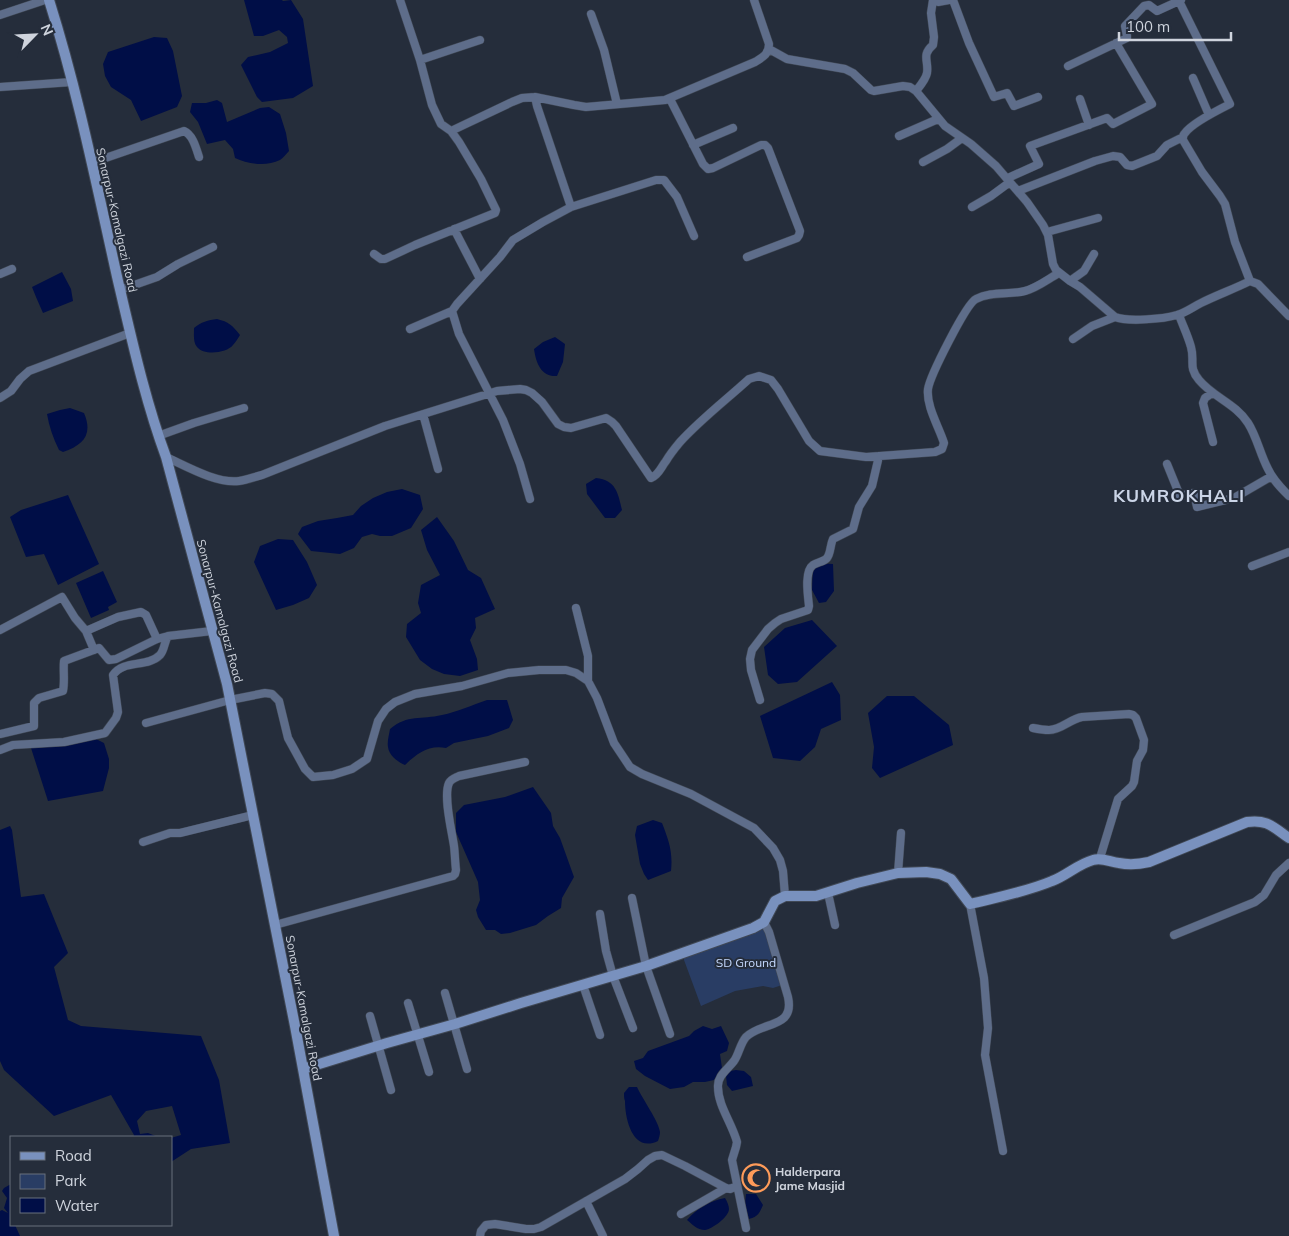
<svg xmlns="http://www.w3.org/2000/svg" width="1289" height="1236" viewBox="0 0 1289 1236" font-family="Mulish,sans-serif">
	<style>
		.green { fill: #293d64 }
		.water { fill: #000e47 }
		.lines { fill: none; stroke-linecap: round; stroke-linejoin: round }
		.street-casing { stroke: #404855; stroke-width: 9 }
		.secondary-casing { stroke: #404855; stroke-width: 12 }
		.street { stroke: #5e6d8a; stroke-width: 8 }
		.secondary { stroke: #7991be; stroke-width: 10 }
		.labels { text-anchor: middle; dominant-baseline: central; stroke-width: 4; stroke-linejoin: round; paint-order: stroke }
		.street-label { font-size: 12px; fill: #cfd4dd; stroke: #252d3b }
		.park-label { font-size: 12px; fill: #c6daff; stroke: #252d3b }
		.poi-label { font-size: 12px; font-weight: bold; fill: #cfd4dd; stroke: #252d3b; text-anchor: start }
		.district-label { font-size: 18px; font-weight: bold; letter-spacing: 1px; fill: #cbd5e7; stroke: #252d3b }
	</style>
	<rect width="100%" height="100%" fill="#252d3b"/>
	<path class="green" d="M763 926 782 985 773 988 763 986 735 991 701 1006 684 960V955Z"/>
	<path class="water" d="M244 0H282L283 1 291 0 303 19 313 86 293 98 262 102 257 97 241 65 248 57 270 52 288 43 287 37 279 30 263 36H254Z
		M154 37 167 38 173 51 182 96 177 107 141 121 131 100 111 87 105 76 103 64 108 52Z
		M217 100 222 103 227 122 260 108 269 107 280 114 286 133 289 151C286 154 283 158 280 160 266 167 248 164 235 158L233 149 225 140 207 144 198 122 190 112 192 103H206Z
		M62 272 71 289 73 301 43 313 36 297 32 287Z
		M217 319C229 322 232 325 240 335 238 338 236 342 233 345 227 353 204 356 197 347 193 342 194 335 194 328 201 322 208 320 217 319Z
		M555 337 565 344 563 362 557 376C541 377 536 363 534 349L543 342Z
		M70 408 84 413C93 434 84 445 63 452L59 450C53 438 49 426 47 414L60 410Z
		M596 478C616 480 618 493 622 510L615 518H605L587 494 586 484Z
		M402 489 420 495 423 509 411 528 392 536H380L372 534 362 537 354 548 340 554 311 551 298 534 302 527 318 521 337 518 353 515 361 506 373 498 387 492Z
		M68 495 99 564 58 585 44 554 26 557 10 517 21 510Z
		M437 517 454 541 468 570 481 578 495 609 475 618 476 628 470 640 477 659 478 670 460 676 444 674 432 669 420 660 406 637 407 624 421 613 418 603 421 585 440 575 427 550 421 530Z
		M278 539 293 540 307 562 317 585 309 598 293 605 276 610 254 562 260 546Z
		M813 563 833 564 834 591 826 602 819 603 812 590Z
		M103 571 117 602 108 607 109 610 91 618 76 583Z
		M812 620 837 646 797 682 778 684 768 675 764 647 785 628Z
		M832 682 840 695 841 720 821 729 815 747 800 761 773 758 760 716Z
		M887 696H914L949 725 953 745 880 778 872 768 874 747 868 713Z
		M487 700H507L513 720 509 728 488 736 454 743 446 748C428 745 418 753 405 765 398 762 389 756 388 747 387 742 389 735 390 729 408 714 421 720 442 715 457 712 472 705 487 700Z
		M94 738 104 743 109 759V768L103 791 48 801 31 748 70 745Z
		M533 787 551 813 553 826 560 838 574 877 562 898 561 908 548 916 536 925 510 933 501 934 495 930H486L478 917 476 910 480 900 478 882 456 832V813L464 805 505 797Z
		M653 820 662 823C669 841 673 852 671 871L648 880 644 874 640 864 635 835 637 826Z
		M10 826 12 830 21 897 44 894 68 953 54 967 68 1020 81 1026 201 1036 219 1080 230 1143 191 1149 171 1162V1138L181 1135 172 1106 146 1111 137 1121 140 1134 148 1133 158 1137H133L134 1135 111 1095 54 1116 4 1070 0 1061V830Z
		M703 1026 712 1029 721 1026 729 1043 727 1051 720 1054 722 1068 714 1080 705 1082H693L684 1087 670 1089 645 1076 636 1069 634 1061 643 1058 648 1051 689 1036 694 1031Z
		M736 1070 744 1071 751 1077 753 1086 732 1091 727 1085 726 1076 730 1071Z
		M629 1087H637C642 1098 659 1122 660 1132 660 1135 659 1138 658 1141 633 1153 625 1120 625 1101 624 1099 624 1096 624 1093 625 1092 628 1088 629 1087Z
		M11 1184V1214L10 1215 11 1225H15L20 1236H0V1211L2 1210 8 1213 4 1208 7 1198 2 1191 4 1188Z
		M746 1194H756L763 1205C760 1212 758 1217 749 1219L745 1204Z
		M725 1198C727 1201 729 1206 729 1209 729 1217 712 1229 705 1230 697 1230 692 1224 687 1220 697 1208 710 1201 725 1198Z"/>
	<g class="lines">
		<g class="street-casing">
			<path id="street" d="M934 0 938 2 949 0
				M953 0 969 43 994 97 1007 93 1014 106 1038 97
				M1179 1 1230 104C1218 110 1192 123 1185 133 1182 136 1183 137 1183 140L1202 172 1220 196 1225 204 1235 242 1250 281
				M591 14 604 50 617 104
				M0 15 45 0
				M769 49 787 59 845 69 853 73 871 90 874 91 903 86 910 87 916 91 945 126 971 144 996 166 1027 202 1043 225 1048 235 1053 264 1056 270 1070 281 1080 287 1115 317C1128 322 1163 319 1177 315 1185 313 1193 307 1201 303 1217 295 1234 289 1250 281L1258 284 1289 316
				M420 60 480 40
				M1068 66 1127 38V36L1125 26 1144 6 1149 5 1157 11 1181 0
				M1193 78 1209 115
				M0 87 72 82
				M916 91C920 86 926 79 927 73 929 61 921 55 933 45L934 37 931 13 933 0
				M535 97 537 106 571 207
				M670 99 703 164 708 169 713 168 761 145H765L768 148 800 231 799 235 797 238 747 257
				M1080 99 1089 125
				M451 131 512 102 522 98 535 97 574 105 586 107 665 100 755 62C763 57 769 54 769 44L754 0
				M899 136 938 119
				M693 145 733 128
				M923 162 947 149 962 138
				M91 163 184 131C193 135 196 148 199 157
				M1008 178 1039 164 1030 146 1107 118 1113 124 1152 104 1116 43
				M1018 191 1095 161 1113 156 1120 157 1127 165 1132 166 1157 156 1167 145 1183 137
				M972 207 991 196 1010 182
				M454 229 480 279
				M1047 232 1098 218
				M374 254 381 259H385L415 245 495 213 496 210 481 179 459 142 451 131 441 124 432 105 420 60 400 0
				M0 274 12 269
				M1070 281 1084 271 1094 254
				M120 290 157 277 178 264 213 247
				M1179 315C1183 326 1188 336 1191 347 1195 361 1188 367 1199 380 1213 397 1236 404 1248 423 1257 437 1260 454 1268 469 1273 480 1281 488 1289 496
				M410 329 452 311
				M1073 339 1092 326 1115 317
				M1212 393 1205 398 1203 403 1213 442
				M0 398 11 391 20 379 29 371 130 333
				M423 414 438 469
				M158 436 194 423 244 408
				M166 457C186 466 217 484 239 481 247 480 254 477 262 475L385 426 497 391 520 389 526 390 532 393 542 402 558 424 564 427 571 428 606 418 612 422 616 426 651 478C659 475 661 467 666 461 670 454 675 448 680 442 701 419 726 400 749 379L759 376 771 380 778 389 809 441 820 451 866 457 935 452 942 449 944 443C939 427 926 406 928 389 930 376 966 304 976 299 991 291 1009 295 1025 291 1037 288 1048 279 1059 273
				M1167 464 1180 496 1194 493 1197 507 1234 498 1272 476
				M530 499 520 464 503 420 459 334 452 311 457 304 500 257 513 240 543 222 571 207 656 180H664L677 197 694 236
				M1252 566 1289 552
				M576 608 588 656V681
				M0 630 62 597 75 618 86 631 118 617 141 612 146 615 157 639
				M86 631 94 650
				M760 700 751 670 750 659 752 650 768 629 775 623 781 619 808 610 809 606C808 596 804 571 813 565 817 562 824 562 827 558 831 553 830 545 833 539L853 529 859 507 872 486 879 456
				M146 723 230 700 265 693 272 694 279 701 288 738 305 769 313 777 333 775 352 769 367 759 378 721 386 709 395 702 415 694 462 686 508 673 539 670H566L576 673 588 681 597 698 614 743 630 767 642 774 691 794 754 828 773 848 780 860 783 871 785 896
				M1033 728C1038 729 1043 730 1049 730 1061 730 1070 719 1082 717L1129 714 1133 715 1136 718 1144 740 1143 750 1137 761 1134 782 1132 786 1118 799 1100 858
				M0 734 34 726V703L39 698 63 691C65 681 63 671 64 661L99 648 109 660 116 659 157 639 168 636
				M0 750 13 745 64 742 105 733 116 718 118 712 113 675C124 659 147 668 160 655 165 649 164 642 168 636L212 631
				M143 842 170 833H180L253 815
				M898 873 901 833
				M828 893 835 925
				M632 898 646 966 670 1034
				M970 904 984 978 988 1028 985 1055 1003 1151
				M600 914 606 951 613 976 633 1028
				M275 925 453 876 455 874 456 870C455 862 455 854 454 846 452 832 443 796 449 783 451 779 455 778 459 776L525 762
				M1174 935 1255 902 1264 895 1276 875 1289 863
				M583 985 600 1035
				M445 993 467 1069
				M408 1003 429 1072
				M370 1016 391 1090
				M586 1201 603 1236
				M681 1214 726 1188
				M746 1228 732 1160 736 1147 737 1142C732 1123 718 1106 718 1087 717 1076 728 1069 734 1061 739 1054 740 1044 746 1037 762 1021 795 1029 788 997L769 932 764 922
				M480 1236 481 1231 486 1225 495 1224 526 1229H534L541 1227 625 1179 638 1169 648 1160 655 1156 662 1155 685 1166 726 1188 730 1189 737 1186"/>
		</g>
		<g class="secondary-casing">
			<path id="secondary" d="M49 0C78 92 97 187 118 281 132 340 145 400 166 457L227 684 295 1026 334 1236
				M303 1069 387 1043 455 1024 521 1003 646 966 753 928 764 922 775 901 785 896H816L857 883 898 873 926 872 940 874 951 879 970 904C998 897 1026 892 1052 881 1066 876 1078 864 1093 860 1102 857 1110 862 1119 863 1129 865 1140 864 1149 862L1247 822C1267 819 1273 827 1289 838"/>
		</g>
		<use href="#street" class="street"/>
		<use href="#secondary" class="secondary"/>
	</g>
	<defs>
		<g id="mosque-ring" transform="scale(1.4375)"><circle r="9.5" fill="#252d3b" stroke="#fe9b59" stroke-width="1.5"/><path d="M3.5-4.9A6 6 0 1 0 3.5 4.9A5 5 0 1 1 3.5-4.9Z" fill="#fe9b59"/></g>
	</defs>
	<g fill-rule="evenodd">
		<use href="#mosque-ring" x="756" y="1178"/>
	</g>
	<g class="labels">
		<g class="street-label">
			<text transform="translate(117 220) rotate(77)">Sonarpur-Kamalgazi Road</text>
			<text transform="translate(220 611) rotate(75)">Sonarpur-Kamalgazi Road</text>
			<text transform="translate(304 1008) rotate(79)">Sonarpur-Kamalgazi Road</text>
		</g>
		<g class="park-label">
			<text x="746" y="962">SD Ground</text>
		</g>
		<g class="poi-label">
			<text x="775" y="1171">Halderpara<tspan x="775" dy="14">Jame Masjid</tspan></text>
		</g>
		<g class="district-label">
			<text x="1179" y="495">KUMROKHALI</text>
		</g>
	</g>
	<rect x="10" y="1136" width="162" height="90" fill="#252d3b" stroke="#69707c"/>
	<rect x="20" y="1152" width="25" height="8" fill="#7991be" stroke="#69707c"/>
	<text x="55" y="1161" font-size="15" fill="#cfd4dd">Road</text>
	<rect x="20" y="1174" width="25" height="15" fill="#293d64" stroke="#69707c"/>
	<text x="55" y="1186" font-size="15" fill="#cfd4dd">Park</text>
	<rect x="20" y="1198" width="25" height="15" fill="#000e47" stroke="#69707c"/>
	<text x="55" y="1211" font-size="15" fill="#cfd4dd">Water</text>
	<g transform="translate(35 35) rotate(66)" stroke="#252d3b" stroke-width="4" paint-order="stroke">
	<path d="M0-4L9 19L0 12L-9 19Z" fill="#cfd4dd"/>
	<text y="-8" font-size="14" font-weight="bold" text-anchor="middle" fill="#cfd4dd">N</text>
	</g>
	<path d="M1119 32v8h112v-8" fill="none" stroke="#cfd4dd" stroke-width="2.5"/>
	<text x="1126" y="32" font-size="15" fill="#cfd4dd" stroke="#252d3b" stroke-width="4" paint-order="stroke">100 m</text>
</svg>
